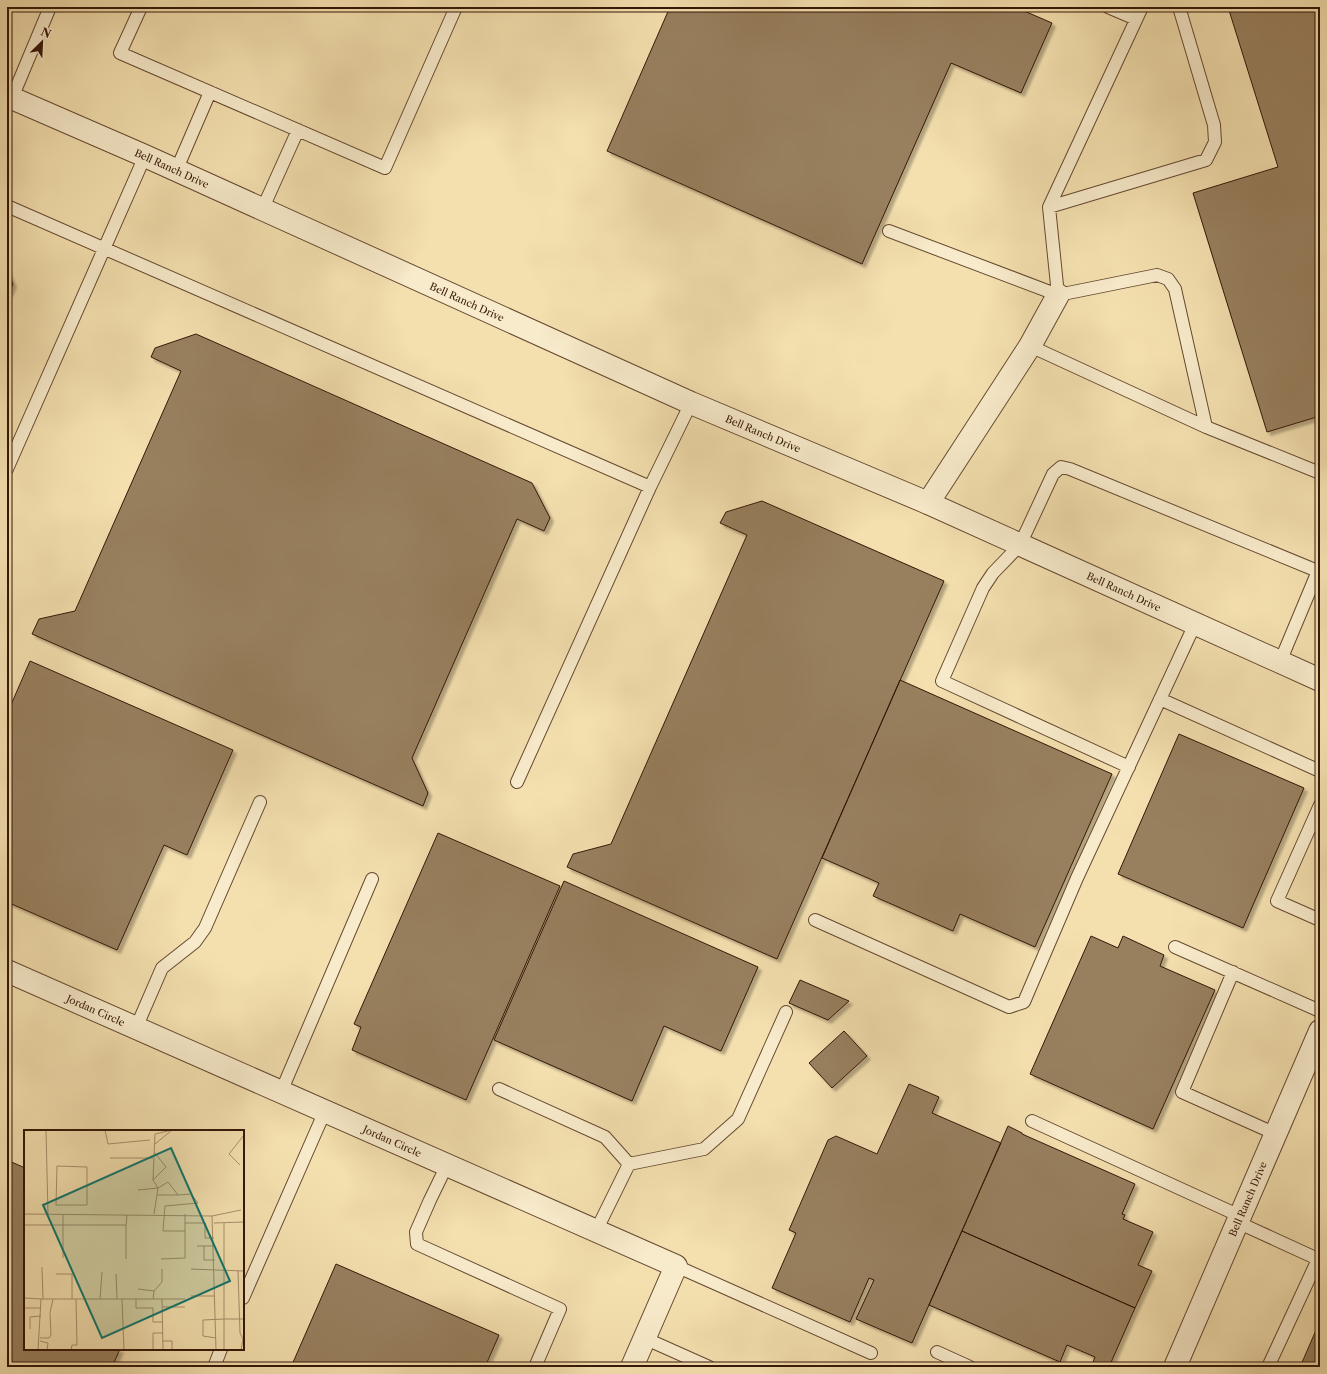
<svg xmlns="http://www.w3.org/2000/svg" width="1327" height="1374" viewBox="0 0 1327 1374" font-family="'Libre Caslon Text',serif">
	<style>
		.building { fill: #98805e; stroke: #351707; filter: url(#shadow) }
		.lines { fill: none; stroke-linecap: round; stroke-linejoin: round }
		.lane-casing { stroke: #654931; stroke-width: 14 }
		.street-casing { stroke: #654931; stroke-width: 24 }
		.lane { stroke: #f8ebcb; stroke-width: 12 }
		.street { stroke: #f8ebcb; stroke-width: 22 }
		.labels { text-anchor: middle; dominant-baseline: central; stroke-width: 3; stroke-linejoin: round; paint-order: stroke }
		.street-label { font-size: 10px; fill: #351707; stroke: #f8ebcb }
		.inset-road { fill: none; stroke: #a8906c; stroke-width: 1 }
		.view { fill: #0f766e; fill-opacity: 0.15; stroke: #0f766e; stroke-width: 2 }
		.inset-edge { fill: none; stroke: #351707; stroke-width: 2 }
	</style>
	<defs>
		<filter id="shadow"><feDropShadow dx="3.5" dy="3.5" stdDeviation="1" flood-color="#0004"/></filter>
	</defs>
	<rect width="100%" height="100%" fill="#f4e0af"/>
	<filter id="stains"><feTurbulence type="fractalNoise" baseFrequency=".005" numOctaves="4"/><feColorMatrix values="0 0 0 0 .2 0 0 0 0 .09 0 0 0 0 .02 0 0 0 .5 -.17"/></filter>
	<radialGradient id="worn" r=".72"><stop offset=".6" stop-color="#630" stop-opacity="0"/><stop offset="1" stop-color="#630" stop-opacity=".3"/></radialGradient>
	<path class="building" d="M670 7H1015L1052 23 1021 93 951 63 862 264 607 151Z
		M1228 7H1320V416L1267 432 1193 193 1278 167Z
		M7 270 13 284 9 293 7 292Z
		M196 334 532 483 550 518 544 531 517 519 412 758 428 793 423 806 32 634 39 619 75 611 181 371 151 357 155 348Z
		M762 501 944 581 777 959 567 867 573 854 611 844 747 535 720 523 726 512Z
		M30 661 233 750 187 855 164 845 117 950 7 902V714Z
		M900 680 1112 774 1035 947 960 914 953 931 873 896 879 883 822 858Z
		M1179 734 1304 788 1243 928 1118 874Z
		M438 833 560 886 466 1100 352 1050 361 1027 354 1024Z
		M564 881 758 967 721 1051 664 1026 632 1101 494 1040Z
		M1091 936 1118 948 1123 936 1164 955 1160 966 1215 990 1153 1129 1030 1074Z
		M800 980 849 1001 828 1020 789 1003Z
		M844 1031 867 1056 832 1088 809 1063Z
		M909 1084 939 1097 932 1113 1001 1143 912 1343 856 1319 874 1280 869 1278 850 1322 772 1288 796 1233 789 1230 828 1140 836 1136 877 1154Z
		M1008 1126 1022 1133V1134L1135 1184 1122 1214 1125 1215 1123 1219 1153 1232 1138 1265 1152 1271 1135 1308 962 1231Z
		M7 1160 25 1168V1349H120L112 1367H7Z
		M962 1231 1135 1308 1109 1367H1091L1095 1357 1067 1345 1060 1362 929 1305Z
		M336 1264 499 1335 485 1367H291Z
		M1320 1321V1367H1300Z"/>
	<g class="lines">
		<g class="lane-casing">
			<path id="lane" d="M141 7 120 53 385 168 456 7
				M1108 7 1136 19
				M12 98 50 7
				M176 171 210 92
				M7 206 650 487 691 403
				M1049 207 1206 160 1215 142 1214 125 1179 7
				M262 210 298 130
				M889 231 1058 295 1157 275 1168 279 1175 289 1206 427 1320 473
				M1058 295 1049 207 1142 7
				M1030 346 1206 427
				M7 469 145 156
				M1280 662 1318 571
				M1160 699 1320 771
				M1129 767 942 681 983 588 993 573 1020 545 1053 474 1061 467 1070 469 1320 572
				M517 782 650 487
				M1320 805 1277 901 1320 920
				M815 920 1009 1007 1024 1002 1077 878 1195 624
				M1175 947 1320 1011
				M1233 972 1182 1092 1276 1134
				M136 1028 162 968 195 942 205 928 260 802
				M499 1089 605 1137 629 1164
				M281 1092 372 879
				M1032 1121 1240 1216
				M447 1165 430 1200 416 1232 417 1244 560 1309 535 1367
				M1237 1222 1320 1260
				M596 1231 629 1164 704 1149 738 1119 786 1012
				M676 1266 871 1353
				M243 1298 325 1111
				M644 1338 709 1367
				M937 1352 970 1367
				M214 1367 221 1349
				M1268 1367 1320 1255"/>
		</g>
		<g class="street-casing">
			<g id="street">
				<path id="s1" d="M7 96 145 156 691 403 928 503 1320 680"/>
				<path d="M928 503 1030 346 1058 295"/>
				<path id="s2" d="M7 971 676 1266 632 1367"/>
				<path id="s3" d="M1175 1367 1320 1031"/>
			</g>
		</g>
		<use href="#lane" class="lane"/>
		<use href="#street" class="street"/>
	</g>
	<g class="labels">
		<g class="street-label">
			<text stroke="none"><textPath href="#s1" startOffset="180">Bell Ranch Drive</textPath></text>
			<text stroke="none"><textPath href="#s1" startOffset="504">Bell Ranch Drive</textPath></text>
			<text stroke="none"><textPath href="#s1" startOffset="828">Bell Ranch Drive</textPath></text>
			<text stroke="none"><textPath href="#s1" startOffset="1222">Bell Ranch Drive</textPath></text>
			<text stroke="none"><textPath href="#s2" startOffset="97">Jordan Circle</textPath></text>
			<text stroke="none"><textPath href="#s2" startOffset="421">Jordan Circle</textPath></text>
			<text stroke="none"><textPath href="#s3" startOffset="183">Bell Ranch Drive</textPath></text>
		</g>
	</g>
	<g transform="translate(24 1130)">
		<rect width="220" height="220" fill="#f4e0af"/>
		<path class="inset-road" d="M22 0 24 84M81 0 84 14 126 10M131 14 148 0M86 28H129M216 35 205 24 220 5M33 36 63 37V75H32ZM129 50 142 37 130 22M134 58 129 50 131 4 148 0M114 60 134 58 144 52 154 65 167 64 174 73 141 76 139 101H161M133 65H154M0 84 188 86M39 84V128M130 84 134 58M188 86 192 220M188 86 217 80M161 93H181V108H190M190 93 220 92M200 93V189H220M0 95H102L103 85M173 116H191M180 116V130H191M102 129V95M137 129 161 128V84M18 137 19 169M167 139 191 140M191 140 220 141M214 141 216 203 219 209 217 220M32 144H48V169M92 144 93 169M114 159 130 161M167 166H191M0 168 17 169M76 169 78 142M98 169 100 220M112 169V178H129V192H139M129 169 130 161 138 152V139M138 169H161M139 177H161M0 178H17M6 199V187L17 186M16 208H25L27 205 26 183 29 169M192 208 179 206V190L200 189V220M16 211 24 213 23 220M139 211H148V220M14 220 17 169H138L139 220M47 220 48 215H53L52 169M129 220V203H139"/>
		<path class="view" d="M147 18 206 151 78 208 19 75Z"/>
		<rect width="220" height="220" class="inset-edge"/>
	</g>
	<rect width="1327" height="1374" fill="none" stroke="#f4e0af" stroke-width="24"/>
	<rect x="8" y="8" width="1311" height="1358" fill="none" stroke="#351707" stroke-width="2"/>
	<rect x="12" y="12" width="1303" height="1350" fill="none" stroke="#351707"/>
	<g transform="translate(42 42) rotate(24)" stroke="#f8ebcb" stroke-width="3" paint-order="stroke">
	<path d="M0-3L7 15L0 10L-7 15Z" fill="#351707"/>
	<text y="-6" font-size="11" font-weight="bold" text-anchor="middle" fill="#351707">N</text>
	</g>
	<rect width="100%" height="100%" filter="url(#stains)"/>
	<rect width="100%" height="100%" fill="url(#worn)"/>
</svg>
